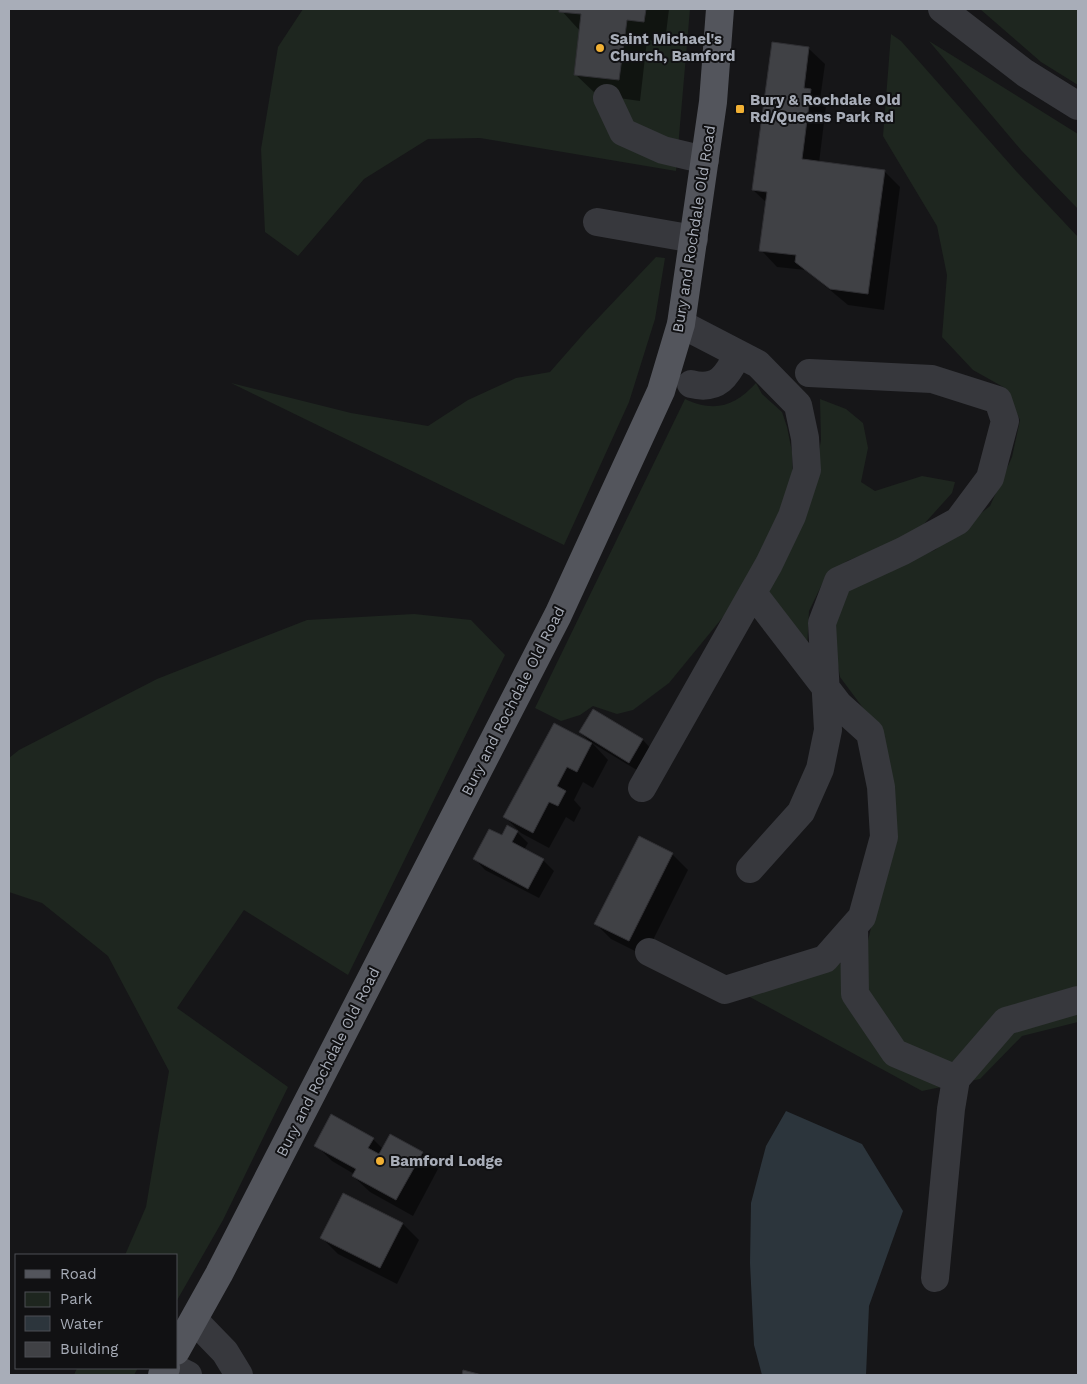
<svg xmlns="http://www.w3.org/2000/svg" width="1087" height="1384" viewBox="0 0 1087 1384" font-family="'Work Sans',sans-serif">
	<style>
		.green { fill: #1e261f }
		.water { fill: #2c353c }
		.shadow { fill: #0007 }
		.building { fill: #404145; stroke: #303034 }
		.lines { fill: none; stroke-linecap: round; stroke-linejoin: round }
		.minor { stroke: #37383d; stroke-width: 28 }
		.major { stroke: #53555c; stroke-width: 28 }
		.poi-dot { fill: #f2b134; stroke: #111113; stroke-width: 2 }
		.labels { text-anchor: middle; dominant-baseline: central; stroke-width: 4; stroke-linejoin: round; paint-order: stroke }
		.poi-label { font-size: 15px; font-weight: bold; fill: #a8adb8; stroke: #111113; text-anchor: start }
		.street-label { font-size: 15px; fill: #a8adb8; stroke: #111113 }
	</style>
	<rect width="100%" height="100%" fill="#161618"/>
	<path class="green" d="M303 9H690L676 171 480 138 428 139 364 179 298 256 265 232 261 149 278 47Z
		M980 9H1078V85L1041 62Z
		M891 34 901 41 1016 171 1078 237V1022L1022 1036 980 1079 922 1091 739 991 864 957 882 882 875 724 840 677 833 639 836 613 847 592 867 577 935 550 990 506 1012 457 1020 420 1005 388 973 370 942 337 947 275 937 226 883 136Z
		M929 41 1078 134V209L1021 150Z
		M656 257 665 258 655 319 629 402 564 545 231 383 351 413 428 426 468 400 516 378 550 372 586 331Z
		M756 383 762 394 782 412 787 427 792 452 793 480 784 509 741 595 669 683 633 710 617 714 593 706 580 715 561 721 535 708 685 399C715 413 735 406 756 383Z
		M820 399 846 409 863 423 868 448 861 482 875 491 922 476 955 482 952 493 915 534 847 561 824 580 809 611 807 651 761 597 815 475 821 440Z
		M414 614 471 620 505 655 348 975 244 910 177 1008 288 1087 223 1220 176 1302V1255H125L146 1207 169 1071 108 956 42 903 9 892V758L19 750 157 679 307 620Z
		M77 1368H138L134 1375H74Z"/>
	<path class="water" d="M786 1111 862 1144 903 1211 869 1306 866 1375H762L754 1345 750 1263 751 1203 766 1146Z"/>
	<path class="shadow" d="M560 9H669L665 42 647 40 640 101 597 95 575 74 581 32Z
		M808 48 825 64 820 100 826 106 819 163 884 171 900 187 884 310 848 305 806 270 777 267 761 250 767 203 753 190Z
		M593 710 643 740 653 751 640 772 592 743 608 760 593 788 583 782 574 800 581 808 574 822 566 817 549 848 521 833 505 817 555 724 592 744 580 732Z
		M517 832 528 843 524 850 543 860 554 871 539 898 485 870 475 859 502 837Z
		M672 854 688 870 645 956 611 939 595 923Z
		M390 1136 422 1153 438 1169 413 1216 370 1192 353 1176 354 1174 332 1161 316 1145 373 1139 383 1149Z
		M344 1194 403 1224 419 1240 397 1284 338 1254 322 1238Z"/>
	<path class="building" d="M559 9H646L644 22 627 20 619 80 574 75 581 14 559 12Z
		M772 42 809 47 804 88 811 89 802 159 885 170 868 294 830 289 795 262 796 255 759 251 767 192 752 190Z
		M593 709 643 739 629 763 579 732Z
		M554 723 592 743 577 772 567 767 557 786 566 791 558 806 549 802 533 833 503 817Z
		M507 825 518 831 512 842 544 859 528 889 473 859 489 829 502 835Z
		M639 836 673 853 629 941 594 924Z
		M331 1114 374 1138 368 1148 379 1154 390 1134 423 1152 396 1200 352 1176 356 1169 314 1146Z
		M343 1193 403 1223 380 1268 320 1238Z
		M463 1370 482 1375H462Z"/>
	<g class="lines">
		<path class="minor" d="M942 9 1025 73 1078 106
			M607 98 623 132 663 150 705 160
			M597 222 694 239
			M691 384C718 391 727 376 738 354
			M642 788 769 564 792 516 807 470 805 438 798 405 758 364 681 324
			M750 869 801 812 820 769 828 730 822 623 838 581 903 551 958 521 990 478 1005 421 998 400 932 379 809 373
			M854 926 855 994 895 1053 956 1079
			M649 952 725 990 825 959 862 917 884 837 881 787 870 733 839 705 753 593
			M935 1278 951 1109 956 1079 1006 1021 1078 1000
			M194 1320 225 1352 239 1375
			M174 1368 188 1375"/>
		<path class="major" d="M176 1351 219 1274 558 615 661 391 681 324 713 102 720 9
			M162 1375 166 1368"/>
	</g>
	<g class="poi-dot">
		<circle cx="600" cy="48" r="5"/>
		<rect x="735" y="104" width="10" height="10" rx="2.5"/>
		<circle cx="380" cy="1161" r="5"/>
	</g>
	<g class="labels">
		<g class="poi-label">
			<text x="610" y="39">Saint Michael's<tspan x="610" dy="17">Church, Bamford</tspan></text>
			<text x="750" y="100">Bury &amp; Rochdale Old<tspan x="750" dy="17">Rd/Queens Park Rd</tspan></text>
			<text x="390" y="1161">Bamford Lodge</text>
		</g>
		<g class="street-label">
			<text transform="translate(694 229) rotate(-81)">Bury and Rochdale Old Road</text>
			<text transform="translate(513 701) rotate(-63)">Bury and Rochdale Old Road</text>
			<text transform="translate(328 1062) rotate(-63)">Bury and Rochdale Old Road</text>
		</g>
	</g>
	<rect width="1087" height="1384" fill="none" stroke="#a8adb8" stroke-width="20"/>
	<rect x="15" y="1254" width="162" height="115" fill="#111113" stroke="#4d4f55"/>
	<rect x="25" y="1270" width="25" height="8" fill="#53555c" stroke="#4d4f55"/>
	<text x="60" y="1279" font-size="15" fill="#a8adb8">Road</text>
	<rect x="25" y="1292" width="25" height="15" fill="#1e261f" stroke="#4d4f55"/>
	<text x="60" y="1304" font-size="15" fill="#a8adb8">Park</text>
	<rect x="25" y="1316" width="25" height="15" fill="#2c353c" stroke="#4d4f55"/>
	<text x="60" y="1329" font-size="15" fill="#a8adb8">Water</text>
	<rect x="25" y="1342" width="25" height="15" fill="#404145" stroke="#4d4f55"/>
	<text x="60" y="1354" font-size="15" fill="#a8adb8">Building</text>
</svg>
